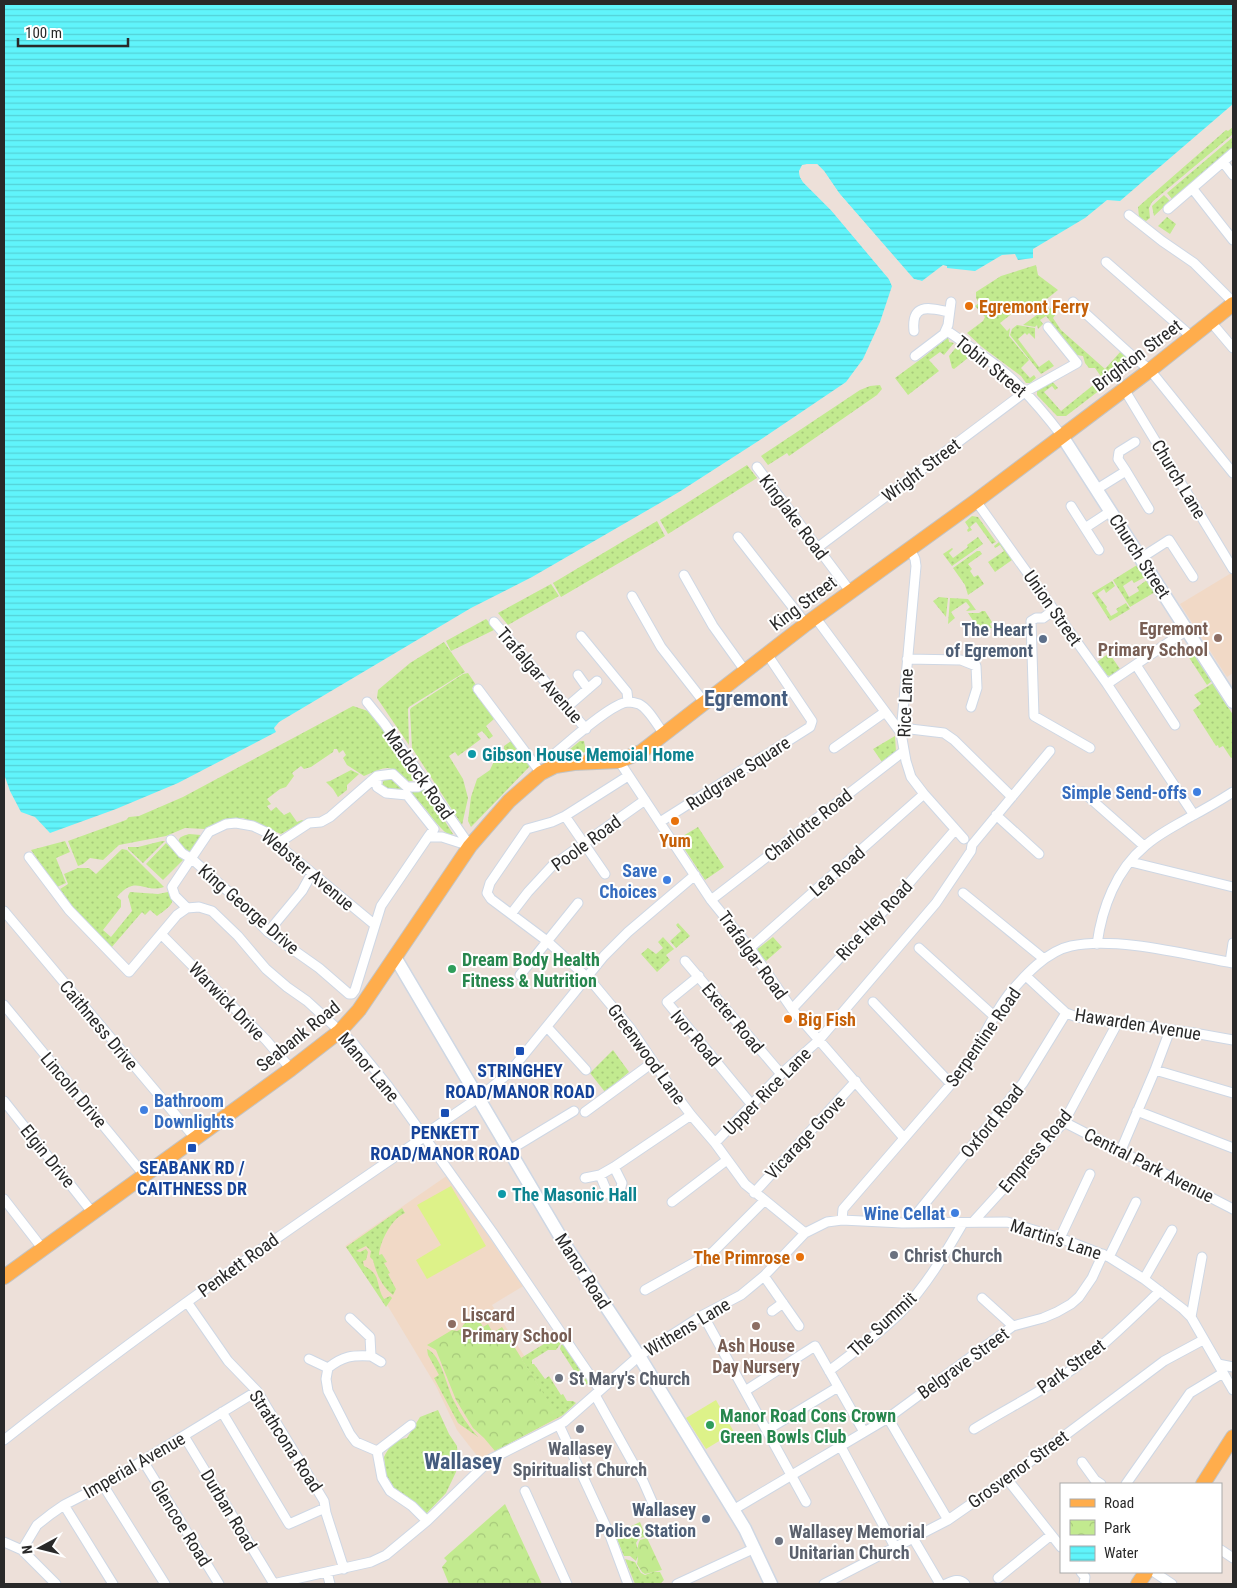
<svg xmlns="http://www.w3.org/2000/svg" width="1237" height="1588" viewBox="0 0 1237 1588" font-family="'Roboto Condensed',sans-serif">
	<style>
		.education { fill: #f1d9c6 }
		.grass { fill: url(#grass-dots) }
		.park { fill: url(#park-crowns) }
		.pitch { fill: #ddf289 }
		.water { fill: url(#water-rules) }
		.pier { fill: #ede0d9 }
		.lines { fill: none; stroke-linecap: round; stroke-linejoin: round }
		.street-casing { stroke: #ced7e4; stroke-width: 11 }
		.secondary-casing { stroke: #ced7e4; stroke-width: 15 }
		.primary-casing { stroke: #c3c3c3; stroke-width: 16 }
		.street { stroke: #fff; stroke-width: 9 }
		.secondary { stroke: #fff; stroke-width: 12 }
		.primary { stroke: #ffad4c; stroke-width: 14 }
		.food-dot { fill: #e8710a; stroke: #fff; stroke-width: 2 }
		.education-dot { fill: #8d6e63; stroke: #fff; stroke-width: 2 }
		.service-dot { fill: #5c6f8a; stroke: #fff; stroke-width: 2 }
		.culture-dot { fill: #0f9aa8; stroke: #fff; stroke-width: 2 }
		.shop-dot { fill: #3f7fe0; stroke: #fff; stroke-width: 2 }
		.leisure-dot { fill: #2e9e5b; stroke: #fff; stroke-width: 2 }
		.transit-dot { fill: #1a4fb4; stroke: #fff; stroke-width: 2 }
		.worship-dot { fill: #6b7280; stroke: #fff; stroke-width: 2 }
		.labels { text-anchor: middle; dominant-baseline: central; stroke-width: 4; stroke-linejoin: round; paint-order: stroke }
		.food-label { font-size: 18px; font-weight: bold; fill: #c56008; stroke: #fff; text-anchor: start }
		.street-label { font-size: 18px; fill: #292929; stroke: #fff }
		.education-label { font-size: 18px; font-weight: bold; fill: #785e54; stroke: #fff; text-anchor: end }
		.service-label { font-size: 18px; font-weight: bold; fill: #4e5e75; stroke: #fff; text-anchor: end }
		.culture-label { font-size: 18px; font-weight: bold; fill: #0d838f; stroke: #fff; text-anchor: start }
		.shop-label { font-size: 18px; font-weight: bold; fill: #366cbe; stroke: #fff; text-anchor: end }
		.leisure-label { font-size: 18px; font-weight: bold; fill: #27864d; stroke: #fff; text-anchor: start }
		.transit-label { font-size: 18px; font-weight: bold; fill: #164399; stroke: #fff }
		.worship-label { font-size: 18px; font-weight: bold; fill: #5b616d; stroke: #fff; text-anchor: start }
		.district-label { font-size: 22px; font-weight: bold; fill: #455c7e; stroke: #fff }
	</style>
	<defs>
		<pattern id="grass-dots" width="8" height="8" patternUnits="userSpaceOnUse" patternTransform="scale(1.25)"><rect width="8" height="8" fill="#c2ea8f"/><path d="M2 2h.1M6 6h.1" fill="none" stroke="#a7c97b" stroke-width="1.8" stroke-linecap="round"/></pattern>
		<pattern id="park-crowns" width="20" height="18" patternUnits="userSpaceOnUse" patternTransform="scale(1.25)"><rect width="20" height="18" fill="#c2ea8f"/><path d="M2 6a3 3 0 1 1 6 0M12 15a3 3 0 1 1 6 0" fill="none" stroke="#a7c97b"/></pattern>
		<pattern id="water-rules" width="6" height="5" patternUnits="userSpaceOnUse" patternTransform="scale(1.25)"><rect width="6" height="5" fill="#60f4fb"/><path d="M0 2.5h6" fill="none" stroke="#53d1d7"/></pattern>
	</defs>
	<rect width="100%" height="100%" fill="#ede0d9"/>
	<path class="education" d="M1233 572V673L1227 677 1180 604Z
		M448 1175 505 1261 525 1285 492 1305 563 1417 512 1442 481 1461 457 1430 436 1386 383 1298 345 1246Z"/>
	<path class="grass" d="M1233 127V134L1152 202 1149 208 1150 218 1146 221 1139 217 1138 207 1226 130 1228 131Z
		M1233 137V147L1172 199 1167 193Z
		M1164 195 1170 201 1154 216 1152 206Z
		M1167 217 1176 224 1170 234 1158 226Z
		M1036 265 1038 275 1058 290 1043 302 1048 310 1052 307 1056 314 1053 318 1061 330 1105 369 1121 351 1134 364 1066 416H1057L1037 395V391L1051 380 1058 388 1055 390 1052 386 1044 392 1061 411 1102 378 1095 368H1089L1085 363 1083 356 1077 355 1046 316 1040 320 1043 324 1038 329 1037 325 1035 327 1023 325 1038 314 1031 304 1017 315 1014 312 1000 323 1007 331 1010 328 1009 336 1029 360 1021 368 1030 378 1034 375 1036 378 1030 383H1026L1021 376 982 347 967 333 983 321 985 317 975 306 979 303 976 298V292L1001 276Z
		M1017 325 1035 328V339L1029 333 1027 335 1025 333 1018 339 1039 367 1049 360 1054 366 1041 374 1010 335 1012 329Z
		M948 337 949 342 954 343 944 355 940 352 929 360 939 371 908 395 895 378 925 356Z
		M958 345 973 354 954 369 952 368 949 356Z
		M880 385 882 389 877 395 789 456 787 453 768 465 761 456 860 390 870 386Z
		M747 465 757 478 668 534 660 520Z
		M972 516 978 517 996 542 992 544 976 522 970 527 972 530 968 532 967 530 969 528 965 522Z
		M657 521 665 536 561 597 553 583Z
		M978 537 983 544 952 566 943 554 952 548 953 549 949 553 953 558 968 547 967 545Z
		M999 542 1012 560 995 572 988 562 1004 551 1000 545 995 548 994 546Z
		M977 551H980L982 554 968 564 972 569 970 571 974 577 978 575 984 584 968 595 965 585 953 568Z
		M1137 565 1145 577 1134 583 1132 580 1123 586 1129 597 1139 591 1137 587 1147 580 1155 592 1130 607 1113 580Z
		M1112 581 1115 586 1106 593 1104 589 1097 594 1107 607 1106 608 1111 616 1118 612 1116 609 1126 603 1130 609 1110 621 1092 593Z
		M551 584 559 596 508 625 498 613Z
		M939 597 948 598 946 617 933 601Z
		M950 598 968 599 976 610 966 611 970 607 966 602 951 612 955 618 948 624Z
		M982 611H985L992 622 990 624 992 628 970 627 969 626 974 622 968 613H979Z
		M486 619 496 629 451 651 446 641Z
		M444 642 465 672 409 707 408 709 409 745 377 698 378 690 410 663Z
		M1189 646 1212 681 1207 685 1184 650Z
		M1109 653 1120 669 1110 676 1106 675 1097 662Z
		M468 673 476 685 472 688 494 719 486 726 493 736 489 739 482 731 477 734 481 739 458 756 455 752 449 756 463 779 468 798 462 825 412 748 410 710 411 708 463 674Z
		M1213 683 1233 715V757L1231 758 1223 746 1219 748 1218 745 1216 746 1193 710 1201 704 1194 695Z
		M353 706 368 711 374 716 417 777 412 781H408C389 763 388 766 364 776L347 765 343 758 346 755 343 750 339 753 337 749H334L333 752 311 767 304 769 301 766 292 773 294 776 286 787 280 789 267 799 271 804 267 806 271 811 276 807 284 815 290 812 297 822 302 820 304 821 281 834 243 818 225 819 205 829 185 828 166 836 119 845 103 860 90 858 83 864 78 866 68 841 126 820 129 817 139 816 183 797Z
		M895 736 896 752 882 762 873 749Z
		M511 741 530 766 471 827 468 821 471 797 477 779 490 770 494 761 504 755V746Z
		M580 741H584L586 752 563 755Z
		M351 770 359 774 347 785V790L338 797 333 789 326 782 330 781Z
		M390 776 425 790 453 834 450 836C433 823 429 810 415 798 406 789 392 794 382 786L384 779Z
		M698 827 724 867 705 880 678 839Z
		M189 834 201 835 199 842 190 853H186L178 843C179 836 183 836 189 834Z
		M65 841 70 852 56 858 66 883 57 887 31 850Z
		M162 841H165L143 863 128 849V847H138Z
		M166 843 183 860 163 880 146 864Z
		M122 849 127 850 164 887C143 894 137 874 117 897L121 900V907L103 930 111 937 132 911 128 896 130 892 158 894 168 892C180 902 165 910 157 916L150 910 145 915 142 912 111 948 72 906 60 889 68 884 64 874 78 868H89L96 874Z
		M678 923 690 936 676 948 670 941 681 931 676 925Z
		M663 937 674 949 666 955 670 960 657 972 641 954 648 948 656 954 663 948 658 942Z
		M773 937 782 947 766 961 756 950Z
		M613 1050 629 1072 605 1092 590 1073Z
		M402 1208 405 1213C392 1218 380 1241 379 1255L382 1254 387 1262 384 1263 390 1273 388 1274 396 1289 393 1295C382 1287 376 1273 373 1260L370 1257 371 1251 366 1246 356 1251 360 1252 366 1249 368 1252 366 1260 363 1261 364 1266C382 1274 375 1285 384 1299L390 1296 392 1298 386 1307 346 1247Z
		M557 1336 561 1343 556 1350H548L532 1360V1364H534L545 1379 549 1376 561 1395 563 1394 567 1401H573L576 1403 563 1415 495 1451 553 1410 521 1358Z
		M561 1345H564L590 1383V1385L582 1383 560 1349Z
		M427 1349C441 1354 447 1388 454 1401 460 1414 468 1426 478 1437L458 1423 434 1378 439 1375 428 1355Z
		M438 1410 449 1434 457 1446 458 1459 456 1472 446 1493 426 1514 408 1497 395 1490 386 1475 384 1457C389 1447 395 1439 407 1438L420 1417Z
		M640 1522 646 1537 639 1538 636 1543 639 1553 636 1561 630 1556H624L615 1534Z
		M625 1559 635 1562 641 1573 645 1575 653 1572H660L664 1580 660 1584H635Z"/>
	<path class="park" d="M477 1316 483 1327 488 1324 493 1333 502 1327 558 1417 495 1451 484 1438 473 1428 456 1400 436 1350 427 1345 452 1330 457 1331 461 1329 464 1324Z
		M505 1504 542 1584H449L442 1567 447 1561 444 1558Z
		M647 1538 662 1570 645 1574 642 1572 637 1564C639 1556 636 1546 640 1540Z"/>
	<path class="pitch" d="M451 1186 486 1246 427 1279 416 1260 441 1245 417 1205Z
		M716 1400 734 1432 706 1449 686 1418Z"/>
	<path class="water" d="M4 4H1233V104L1120 201 1107 200 1085 218 1033 249V258L1018 260 1015 254 1002 255 975 271 947 268V266L943 265 922 281 914 279 839 193 824 171 817 164H807L799 171 800 177 803 182 831 210 889 279 892 286 880 322 863 359 846 382 763 438 679 492 532 577 471 608 279 722 274 728 276 732 178 783 116 809 50 833 35 817 21 812 10 791 4 774Z"/>
	<path class="pier" d="M807 164H817L824 171 839 193 913 279 922 281 921 284 912 281 838 195 822 173 816 167 804 168 802 176 805 181 832 209 891 277 894 288 892 286 889 279 831 210 803 182 800 177 799 171 802 165Z"/>
	<g class="lines">
		<g class="street-casing">
			<path id="street" d="M1223 162 1233 175
				M1192 188 1233 240
				M1168 209 1233 153
				M1129 215 1162 241 1194 263 1233 302
				M1106 262 1192 337
				M1073 302 1129 353 1150 370 1233 473
				M1211 322 1233 348
				M946 330C963 342 981 354 998 367 1022 386 1043 411 1062 436
				M914 331C911 302 930 308 949 312
				M915 356 944 334 948 325 951 302
				M1124 389 1233 569
				M757 467 850 591
				M1126 471 1149 509
				M1097 489 1126 471 1118 459 1119 452 1135 442
				M976 501 1107 684 1194 815
				M1071 506 1099 550
				M1085 528 1111 511
				M738 537 806 624
				M817 548 1025 392 1077 363 1048 327
				M910 549 915 559 916 566 901 733 906 761 911 777 924 794 964 839
				M1141 558 1169 540 1193 577
				M684 575 713 626 746 672
				M632 596 661 647 704 702
				M1054 610 1043 618H1036L1031 621 1034 716 1090 748
				M815 617 901 733
				M494 622 586 729
				M581 636 627 692 628 701
				M907 659 961 660 976 666 977 688 971 707
				M1136 665 1175 725
				M578 675 588 689
				M1107 684 1187 630
				M478 689 541 773
				M367 702 384 723 470 846
				M567 707 597 681
				M902 728 944 733 954 740 1012 797
				M834 748 885 712
				M553 755C567 744 611 703 628 702 631 702 636 703 639 704 649 709 657 725 664 734
				M619 761 711 900 750 948 792 1009 904 1138
				M377 776V787L386 793 407 795 434 829 428 837H442L470 846
				M628 776 565 816 552 822 527 829 490 883 487 893 491 899 547 941 591 981 631 1029 673 1091 691 1115 715 1143 745 1184 805 1233
				M1083 792 1144 846
				M996 815 1039 854
				M565 816 605 874
				M660 822 810 727 812 721 767 654
				M171 840 182 853 192 859 231 894 268 932 319 968 349 994H352L355 990 381 906 428 837
				M277 844 309 823 321 822 330 817 377 776 393 774 407 787H418L425 783
				M29 857 69 910 129 972 177 915 187 908 199 907 212 911 238 936 266 969 287 987 307 1001 354 1044 388 1086 493 1233 600 1390
				M1131 862 1233 887
				M963 893 1044 959
				M711 900 904 751
				M187 908 175 896 172 887 209 832 226 824 236 823 253 826 270 834 277 844 375 925
				M4 911 195 1138
				M511 914 528 892 552 866 645 800
				M268 932 302 891 312 873
				M161 934 266 1040 291 1069
				M1097 944C1102 908 1116 870 1145 846 1158 834 1175 826 1190 817 1205 809 1219 801 1233 792
				M750 948 924 794
				M919 948 994 1016
				M685 961 781 1074
				M1230 962 1233 943
				M520 975 578 903
				M699 976 667 1002 752 1105
				M1026 976 1066 1013 1077 1017 1194 1033 1233 1040
				M873 1002 951 1084
				M4 1005 144 1175
				M792 1009 904 889 955 830
				M547 1027 586 1070
				M1155 1070 1233 1093
				M4 1101 92 1212
				M1137 1111 1233 1148
				M585 1112 652 1063
				M1064 1122 1233 1209
				M715 1143 781 1074 819 1040 936 903 971 851 972 845 1050 751
				M1121 1150 1155 1070 1170 1030
				M508 1151 574 1111
				M600 1175 608 1194H614L620 1191 622 1183 614 1167
				M585 1178 600 1175 614 1167 691 1115
				M754 1193 856 1081
				M4 1199 42 1248
				M672 1202 727 1160
				M842 1220 843 1209 964 1069C981 1044 991 1017 1009 994 1025 975 1047 951 1071 946 1116 936 1188 955 1233 963
				M973 1222 1064 1122 1118 1022
				M909 1223 1023 1083 1066 1013
				M1060 1238 1090 1174
				M1109 1257 1136 1202
				M764 1276 799 1326
				M1144 1279 1172 1230
				M645 1290 713 1252 764 1201
				M982 1298 1013 1326
				M187 1302 228 1361 257 1391 324 1501 326 1513 344 1569
				M772 1311 783 1303
				M703 1315 806 1502
				M1191 1317 1202 1257
				M371 1356 381 1362
				M309 1359 328 1368 326 1379 328 1391 350 1434 356 1442 377 1451
				M1218 1364 1233 1367
				M328 1368C343 1356 352 1355 371 1356L370 1337 350 1318
				M829 1371C854 1352 879 1334 901 1312 926 1286 945 1254 963 1223
				M745 1391 815 1346 864 1432
				M595 1395 643 1481 654 1506
				M222 1412 289 1524 325 1508
				M888 1418 948 1520
				M411 1425 377 1451 382 1478 390 1491 412 1506 427 1521
				M559 1425 609 1533 628 1584
				M974 1429C1008 1408 1045 1390 1077 1366 1106 1344 1133 1317 1160 1291
				M767 1430 838 1387
				M184 1436 274 1584
				M4 1440C139 1333 281 1234 424 1137L431 1130 478 1098 509 1073 604 956 628 932 695 875
				M841 1447 895 1547
				M143 1461 219 1584
				M1082 1462 1095 1480 1101 1484
				M1007 1479 1061 1547
				M1126 1484 1190 1393 1223 1373
				M103 1485 165 1584
				M525 1491 567 1584
				M64 1505 113 1584
				M733 1510 888 1418 1013 1326 1043 1318 1057 1312 1071 1304 1079 1297 1092 1278 1103 1254
				M913 1538 940 1584
				M4 1542 22 1550 56 1584
				M22 1550 37 1525 51 1514 64 1505 103 1485 257 1391
				M1221 1550 1233 1558
				M327 1572 330 1584
				M1081 1572 1085 1577 1084 1584
				M1154 1572 1172 1584
				M998 1578 1051 1535
				M273 1584 371 1562 386 1555 427 1521 491 1459 564 1422 639 1356 703 1315 741 1295 764 1276 805 1233 827 1222 842 1220 902 1223 1007 1222 1060 1238 1109 1257 1144 1279 1183 1309 1191 1317 1233 1390
				M677 1584 755 1548
				M824 1584 948 1520 1007 1479 1164 1361 1203 1340
				M946 1584C953 1581 959 1578 965 1584"/>
		</g>
		<g class="secondary-casing">
			<path id="secondary" d="M1062 436 1233 702
				M395 957 567 1248 639 1356 745 1529 771 1584"/>
		</g>
		<g class="primary-casing">
			<path id="primary" d="M4 1277 291 1069 340 1031 359 1010 470 846 509 801 541 773 555 766 574 763 619 761 641 752 806 624 976 501 1150 370 1233 304
				M1203 1484 1233 1437
				M1138 1584 1146 1572"/>
		</g>
		<use href="#street" class="street"/>
		<use href="#secondary" class="secondary"/>
		<use href="#primary" class="primary"/>
	</g>
	<g class="food-dot">
		<circle cx="969" cy="306" r="5"/>
		<circle cx="675" cy="821" r="5"/>
		<circle cx="788" cy="1019" r="5"/>
		<circle cx="800" cy="1257" r="5"/>
	</g>
	<g class="education-dot">
		<circle cx="1218" cy="638" r="5"/>
		<circle cx="452" cy="1324" r="5"/>
		<circle cx="756" cy="1326" r="5"/>
	</g>
	<g class="service-dot">
		<circle cx="1043" cy="639" r="5"/>
		<circle cx="706" cy="1519" r="5"/>
	</g>
	<g class="culture-dot">
		<circle cx="472" cy="754" r="5"/>
		<circle cx="502" cy="1194" r="5"/>
	</g>
	<g class="shop-dot">
		<circle cx="1197" cy="792" r="5"/>
		<circle cx="667" cy="880" r="5"/>
		<circle cx="144" cy="1110" r="5"/>
		<circle cx="955" cy="1213" r="5"/>
	</g>
	<g class="leisure-dot">
		<circle cx="452" cy="969" r="5"/>
		<circle cx="710" cy="1425" r="5"/>
	</g>
	<g class="transit-dot">
		<rect x="515" y="1046" width="10" height="10" rx="2.5"/>
		<rect x="440" y="1108" width="10" height="10" rx="2.5"/>
		<rect x="187" y="1143" width="10" height="10" rx="2.5"/>
	</g>
	<g class="worship-dot">
		<circle cx="894" cy="1255" r="5"/>
		<circle cx="559" cy="1378" r="5"/>
		<circle cx="580" cy="1429" r="5"/>
		<circle cx="779" cy="1541" r="5"/>
	</g>
	<g class="labels">
		<g class="food-label">
			<text x="979" y="306">Egremont Ferry</text>
			<text x="675" y="840" text-anchor="middle">Yum</text>
			<text x="798" y="1019">Big Fish</text>
			<text x="790" y="1257" text-anchor="end">The Primrose</text>
		</g>
		<g class="street-label">
			<text transform="translate(1137 355) rotate(-37)">Brighton Street</text>
			<text transform="translate(991 366) rotate(39)">Tobin Street</text>
			<text transform="translate(921 470) rotate(-37)">Wright Street</text>
			<text transform="translate(1179 479) rotate(59)">Church Lane</text>
			<text transform="translate(794 517) rotate(53)">Kinglake Road</text>
			<text transform="translate(1140 556) rotate(57)">Church Street</text>
			<text transform="translate(803 603) rotate(-37)">King Street</text>
			<text transform="translate(1053 608) rotate(55)">Union Street</text>
			<text transform="translate(540 675) rotate(49)">Trafalgar Avenue</text>
			<text transform="translate(905 703) rotate(-88)">Rice Lane</text>
			<text transform="translate(738 773) rotate(-33)">Rudgrave Square</text>
			<text transform="translate(419 774) rotate(55)">Maddock Road</text>
			<text transform="translate(808 825) rotate(-38)">Charlotte Road</text>
			<text transform="translate(586 843) rotate(-36)">Poole Road</text>
			<text transform="translate(308 870) rotate(40)">Webster Avenue</text>
			<text transform="translate(837 871) rotate(-41)">Lea Road</text>
			<text transform="translate(249 909) rotate(41)">King George Drive</text>
			<text transform="translate(874 920) rotate(-47)">Rice Hey Road</text>
			<text transform="translate(753 955) rotate(54)">Trafalgar Road</text>
			<text transform="translate(227 1001) rotate(46)">Warwick Drive</text>
			<text transform="translate(733 1018) rotate(50)">Exeter Road</text>
			<text transform="translate(1138 1024) rotate(9)">Hawarden Avenue</text>
			<text transform="translate(99 1025) rotate(50)">Caithness Drive</text>
			<text transform="translate(298 1036) rotate(-39)">Seabank Road</text>
			<text transform="translate(983 1037) rotate(-55)">Serpentine Road</text>
			<text transform="translate(696 1038) rotate(50)">Ivor Road</text>
			<text transform="translate(647 1054) rotate(54)">Greenwood Lane</text>
			<text transform="translate(369 1067) rotate(50)">Manor Lane</text>
			<text transform="translate(74 1090) rotate(50)">Lincoln Drive</text>
			<text transform="translate(767 1091) rotate(-45)">Upper Rice Lane</text>
			<text transform="translate(992 1121) rotate(-51)">Oxford Road</text>
			<text transform="translate(805 1137) rotate(-47)">Vicarage Grove</text>
			<text transform="translate(1035 1151) rotate(-50)">Empress Road</text>
			<text transform="translate(48 1156) rotate(51)">Elgin Drive</text>
			<text transform="translate(1149 1165) rotate(27)">Central Park Avenue</text>
			<text transform="translate(1056 1239) rotate(18)">Martin's Lane</text>
			<text transform="translate(238 1265) rotate(-36)">Penkett Road</text>
			<text transform="translate(583 1271) rotate(57)">Manor Road</text>
			<text transform="translate(882 1324) rotate(-43)">The Summit</text>
			<text transform="translate(687 1327) rotate(-31)">Withens Lane</text>
			<text transform="translate(963 1363) rotate(-36)">Belgrave Street</text>
			<text transform="translate(1071 1366) rotate(-36)">Park Street</text>
			<text transform="translate(286 1441) rotate(57)">Strathcona Road</text>
			<text transform="translate(134 1465) rotate(-30)">Imperial Avenue</text>
			<text transform="translate(1018 1469) rotate(-36)">Grosvenor Street</text>
			<text transform="translate(229 1510) rotate(59)">Durban Road</text>
			<text transform="translate(181 1523) rotate(58)">Glencoe Road</text>
		</g>
		<g class="education-label">
			<text x="1208" y="628">Egremont<tspan x="1208" dy="21">Primary School</tspan></text>
			<text x="462" y="1314" text-anchor="start">Liscard<tspan x="462" dy="21">Primary School</tspan></text>
			<text x="756" y="1345" text-anchor="middle">Ash House<tspan x="756" dy="21">Day Nursery</tspan></text>
		</g>
		<g class="service-label">
			<text x="1033" y="629">The Heart<tspan x="1033" dy="21">of Egremont</tspan></text>
			<text x="696" y="1509">Wallasey<tspan x="696" dy="21">Police Station</tspan></text>
		</g>
		<g class="culture-label">
			<text x="482" y="754">Gibson House Memoial Home</text>
			<text x="512" y="1194">The Masonic Hall</text>
		</g>
		<g class="shop-label">
			<text x="1187" y="792">Simple Send-offs</text>
			<text x="657" y="870">Save<tspan x="657" dy="21">Choices</tspan></text>
			<text x="154" y="1100" text-anchor="start">Bathroom<tspan x="154" dy="21">Downlights</tspan></text>
			<text x="945" y="1213">Wine Cellat</text>
		</g>
		<g class="leisure-label">
			<text x="462" y="959">Dream Body Health<tspan x="462" dy="21">Fitness &amp; Nutrition</tspan></text>
			<text x="720" y="1415">Manor Road Cons Crown<tspan x="720" dy="21">Green Bowls Club</tspan></text>
		</g>
		<g class="transit-label">
			<text x="520" y="1070">STRINGHEY<tspan x="520" dy="21">ROAD/MANOR ROAD</tspan></text>
			<text x="445" y="1132">PENKETT<tspan x="445" dy="21">ROAD/MANOR ROAD</tspan></text>
			<text x="192" y="1167">SEABANK RD /<tspan x="192" dy="21">CAITHNESS DR</tspan></text>
		</g>
		<g class="worship-label">
			<text x="904" y="1255">Christ Church</text>
			<text x="569" y="1378">St Mary's Church</text>
			<text x="580" y="1448" text-anchor="middle">Wallasey<tspan x="580" dy="21">Spiritualist Church</tspan></text>
			<text x="789" y="1531">Wallasey Memorial<tspan x="789" dy="21">Unitarian Church</tspan></text>
		</g>
		<g class="district-label">
			<text x="746" y="698">Egremont</text>
			<text x="463" y="1461">Wallasey</text>
		</g>
	</g>
	<rect width="1237" height="1588" fill="none" stroke="#292929" stroke-width="10"/>
	<rect x="1060" y="1483" width="162" height="90" fill="#ffffff" stroke="#a9a9a9"/>
	<rect x="1070" y="1499" width="25" height="8" fill="#ffad4c" stroke="#a9a9a9"/>
	<text x="1104" y="1508" font-size="15" fill="#292929">Road</text>
	<rect x="1070" y="1520" width="25" height="15" fill="url(#park-crowns)" stroke="#a9a9a9"/>
	<text x="1104" y="1533" font-size="15" fill="#292929">Park</text>
	<rect x="1070" y="1546" width="25" height="15" fill="url(#water-rules)" stroke="#a9a9a9"/>
	<text x="1104" y="1558" font-size="15" fill="#292929">Water</text>
	<g transform="translate(40 1548) rotate(263)" stroke="#ffffff" stroke-width="4" paint-order="stroke">
	<path d="M0-4L9 19L0 12L-9 19Z" fill="#292929"/>
	<text y="-8" font-size="14" font-weight="bold" text-anchor="middle" fill="#292929">N</text>
	</g>
	<path d="M18 38v8h110v-8" fill="none" stroke="#292929" stroke-width="2.5"/>
	<text x="25" y="38" font-size="15" fill="#292929" stroke="#ffffff" stroke-width="4" paint-order="stroke">100 m</text>
</svg>
